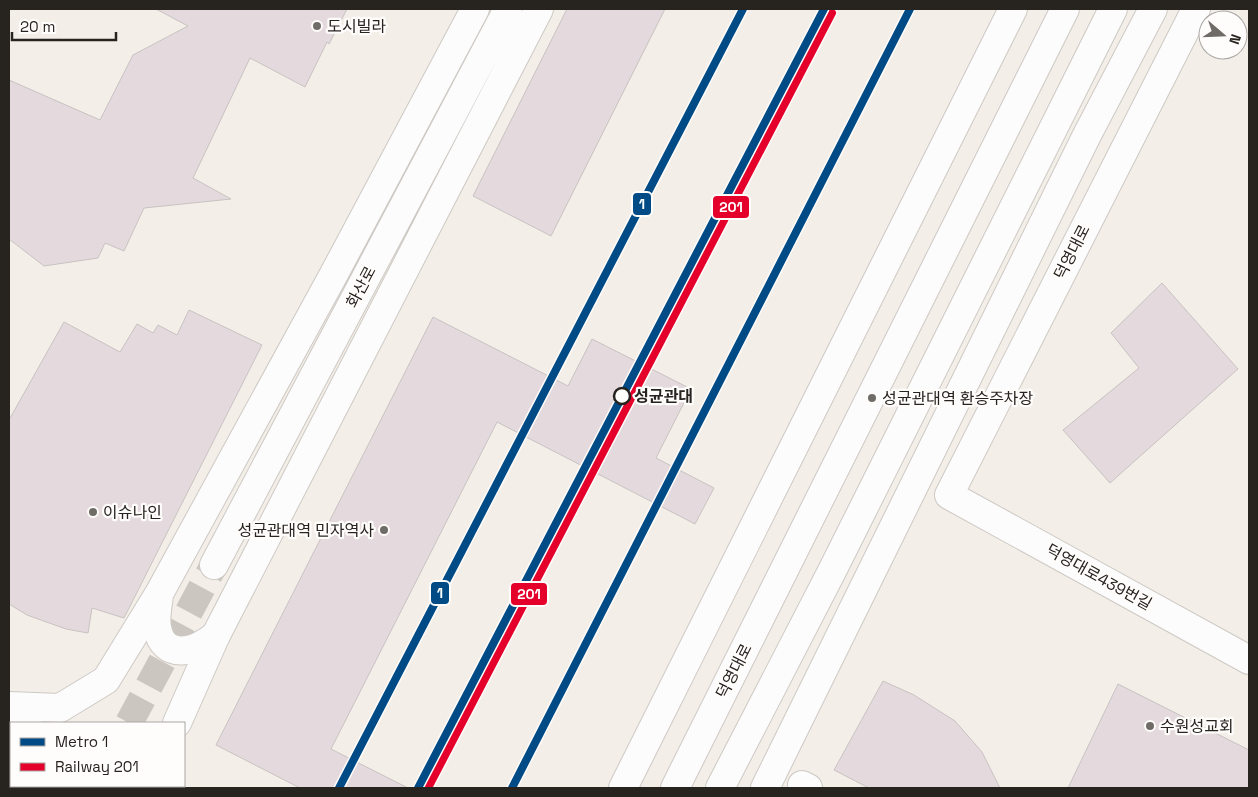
<svg xmlns="http://www.w3.org/2000/svg" width="1258" height="797" viewBox="0 0 1258 797" font-family="'Space Grotesk','Noto Sans KR',sans-serif">
	<style>
		.building { fill: #e4d9dd; stroke: #c7c3c2 }
		.lines { fill: none; stroke-linecap: round; stroke-linejoin: round }
		.tertiary-tunnel { stroke: #cbc6c0; stroke-width: 28; stroke-dasharray: 28 14; stroke-linecap: butt }
		.minor-casing { stroke: #cdc9c4; stroke-width: 30 }
		.tertiary-casing { stroke: #cdc9c4; stroke-width: 30 }
		.secondary-casing { stroke: #cdc9c4; stroke-width: 30 }
		.minor { stroke: #fdfcfc; stroke-width: 28 }
		.tertiary { stroke: #fdfcfc; stroke-width: 28 }
		.secondary { stroke: #fdfcfc; stroke-width: 28 }
		.rail-1-casing { stroke: #fffdfb; stroke-width: 11 }
		.rail-1 { stroke: #e4002b; stroke-width: 8 }
		.metro-1-casing { stroke: #fffdfb; stroke-width: 11 }
		.metro-1 { stroke: #004a85; stroke-width: 8 }
		.poi-dot { fill: #6f6b66; stroke: #fffdfb; stroke-width: 2 }
		.stop-dot { fill: #fffdfb; stroke: #272420; stroke-width: 2.5 }
		.labels { text-anchor: middle; dominant-baseline: central; stroke-width: 4.5; stroke-linejoin: round; paint-order: stroke }
		.poi-label { font-size: 16px; fill: #272420; stroke: #fffdfb; text-anchor: start }
		.street-label { font-size: 16px; fill: #272420; stroke: #fffdfb }
		.stop-label { font-size: 16px; font-weight: bold; fill: #272420; stroke: #fffdfb; text-anchor: start }
		.line-badge { stroke: #fffdfb; stroke-width: 2 }
		.badge-label { font-size: 14px; text-anchor: middle; font-weight: bold; fill: #fff }
	</style>
	<rect width="100%" height="100%" fill="#f4eee8"/>
	<path class="building" d="M156 9H347L329 44 327 42 305 87 250 58 193 178 231 199 144 208 124 251 105 243 98 258 44 266 9 239V80L100 120 133 55 188 26Z
		M567 9H665L551 236 473 196Z
		M1162 283 1238 369 1110 483 1063 430 1139 368 1111 333Z
		M189 310 262 345 124 618 92 608 88 633 66 629 27 615 9 604V420L64 322 120 352 137 324 153 333 158 325 177 335Z
		M433 317 568 386 592 339 691 389 656 458 714 488 695 524 497 422 331 749 408 788H300L216 745Z
		M883 681 914 695 955 721 982 752 1000 788H869L834 770Z
		M1118 684 1249 750V788H1068Z"/>
	<g class="lines">
		<path class="tertiary-tunnel" d="M129 723 214 565"/>
		<g class="minor-casing">
			<path id="minor" d="M1196 9 949 495 1249 660
				M802 785 808 788"/>
		</g>
		<g class="tertiary-casing">
			<path id="tertiary" d="M214 565 508 9
				M159 595C158 605 155 617 157 627 163 662 197 652 216 635L539 9
				M9 706 60 708 106 680 160 592 335 272 475 9
				M623 788 1013 9
				M675 788 1065 9
				M720 788 832 571 1113 9
				M765 788 1087 135 1153 9"/>
		</g>
		<g class="secondary-casing">
			<path id="secondary" d="M9 708 28 723
				M177 723 216 635
				M9 769 11 771
				M29 786 32 788
				M108 786 111 788
				M164 788V786"/>
		</g>
		<use href="#minor" class="minor"/>
		<use href="#tertiary" class="tertiary"/>
		<use href="#secondary" class="secondary"/>
		<g class="rail-1-casing">
			<path id="rail-1" d="M428 788 832 13"/>
		</g>
		<use href="#rail-1" class="rail-1"/>
		<g class="metro-1-casing">
			<path id="metro-1" d="M339 788 743 9
				M418 788 824 9
				M512 788 910 9"/>
		</g>
		<use href="#metro-1" class="metro-1"/>
	</g>
	<g class="poi-dot">
		<circle cx="317" cy="26" r="5"/>
		<circle cx="872" cy="398" r="5"/>
		<circle cx="93" cy="512" r="5"/>
		<circle cx="384" cy="530" r="5"/>
		<circle cx="1150" cy="726" r="5"/>
	</g>
	<circle class="stop-dot" cx="622" cy="396" r="8"/>
	<g class="labels">
		<g class="poi-label">
			<text x="327" y="26">도시빌라</text>
			<text x="882" y="398">성균관대역 환승주차장</text>
			<text x="103" y="512">이슈나인</text>
			<text x="374" y="530" text-anchor="end">성균관대역 민자역사</text>
			<text x="1160" y="726">수원성교회</text>
		</g>
		<g class="street-label">
			<text transform="translate(1072 252) rotate(-63)">덕영대로</text>
			<text transform="translate(361 287) rotate(-62)">화산로</text>
			<text transform="translate(1099 577) rotate(29)">덕영대로439번길</text>
			<text transform="translate(734 671) rotate(-63)">덕영대로</text>
		</g>
		<g class="stop-label">
			<text x="634" y="396">성균관대</text>
		</g>
	</g>
	<g class="line-badge">
		<rect x="632" y="192" width="20" height="24" rx="5" fill="#004a85"/>
		<rect x="712" y="195" width="38" height="24" rx="5" fill="#e4002b"/>
		<rect x="430" y="581" width="20" height="24" rx="5" fill="#004a85"/>
		<rect x="510" y="582" width="38" height="24" rx="5" fill="#e4002b"/>
	</g>
	<g class="badge-label">
		<text x="642" y="209">1</text>
		<text x="731" y="212">201</text>
		<text x="440" y="598">1</text>
		<text x="529" y="599">201</text>
	</g>
	<rect width="1258" height="797" fill="none" stroke="#272420" stroke-width="20"/>
	<rect x="10" y="722" width="175" height="65" fill="#fffdfb" stroke="#a9a6a3"/>
	<rect x="20" y="738" width="25" height="8" fill="#004a85" stroke="#a9a6a3"/>
	<text x="55" y="747" font-size="15" fill="#272420">Metro 1</text>
	<rect x="20" y="763" width="25" height="8" fill="#e4002b" stroke="#a9a6a3"/>
	<text x="55" y="772" font-size="15" fill="#272420">Railway 201</text>
	<g transform="translate(1223 35) rotate(109)"><circle r="24" fill="#fffdfb" stroke="#a9a6a3"/>
	<path d="M0-4L9 19L0 12L-9 19Z" fill="#6f6b66"/>
	<text y="-8" font-size="14" font-weight="bold" text-anchor="middle" fill="#272420">N</text>
	</g>
	<path d="M12 32v8h104v-8" fill="none" stroke="#272420" stroke-width="2.5"/>
	<text x="20" y="32" font-size="15" fill="#272420" stroke="#fffdfb" stroke-width="4" paint-order="stroke">20 m</text>
</svg>
